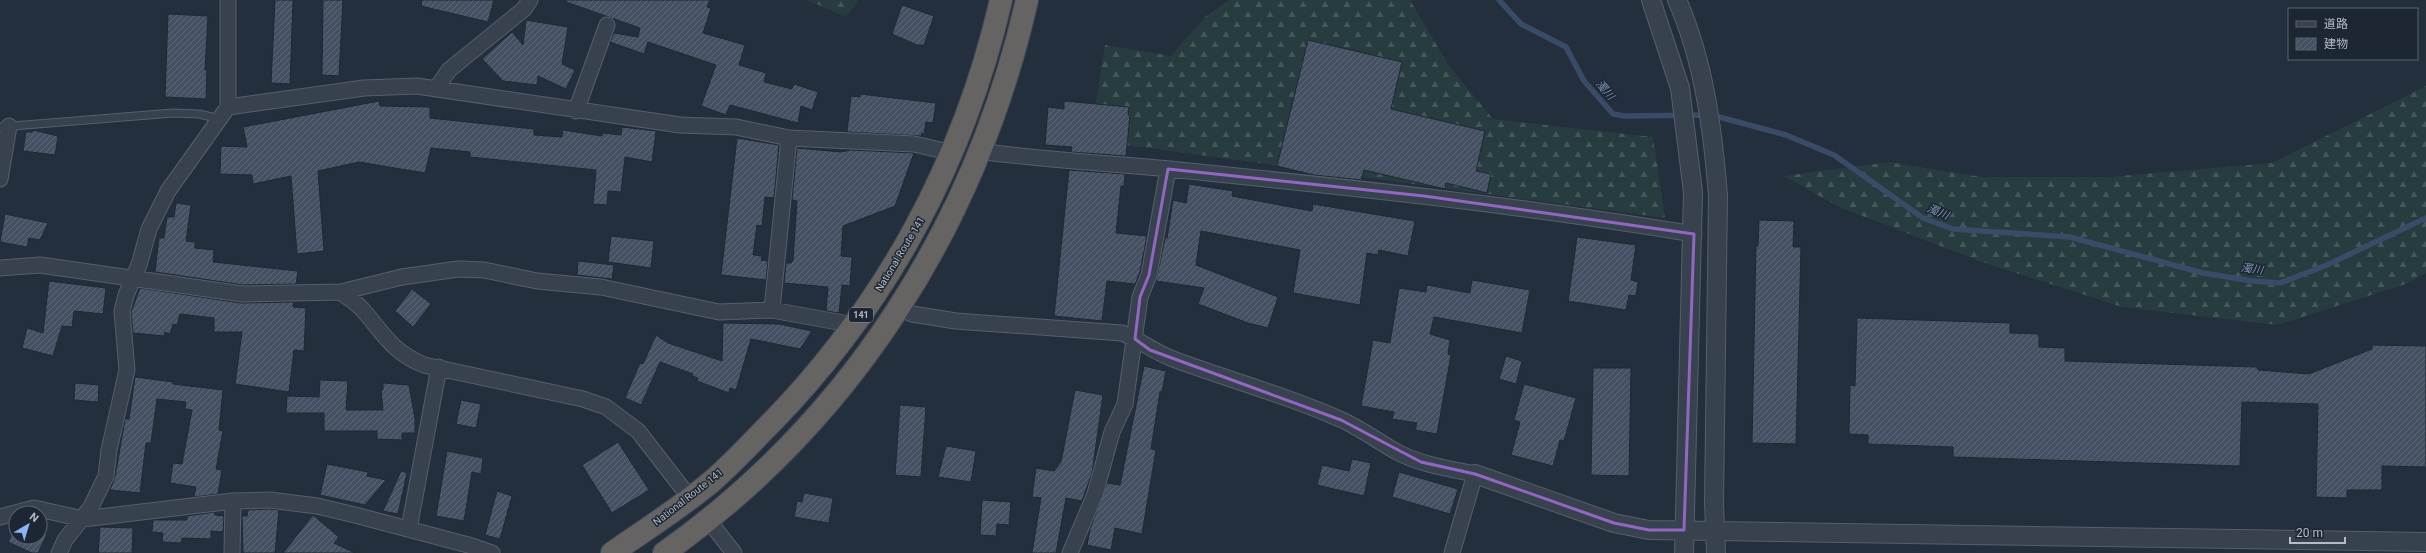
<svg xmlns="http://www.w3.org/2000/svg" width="2426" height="553" viewBox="0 0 2426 553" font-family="Roboto,'Noto Sans JP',sans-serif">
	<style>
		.forest { fill: url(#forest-firs) }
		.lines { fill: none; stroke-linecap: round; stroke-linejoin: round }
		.stream { stroke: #394c67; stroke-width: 5.5 }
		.building { fill: url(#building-hatch); stroke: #1f2835 }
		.service-casing { stroke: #565f6c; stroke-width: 9 }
		.minor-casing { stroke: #565f6c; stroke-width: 17 }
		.tertiary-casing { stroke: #565f6c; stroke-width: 20 }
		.trunk-casing { stroke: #434c59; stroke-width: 24 }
		.service { stroke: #38414e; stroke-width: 7 }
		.minor { stroke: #38414e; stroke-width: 15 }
		.tertiary { stroke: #38414e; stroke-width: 18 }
		.trunk { stroke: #656462; stroke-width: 22 }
		.marked { fill: none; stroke: #9266c3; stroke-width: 3; stroke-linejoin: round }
		.labels { text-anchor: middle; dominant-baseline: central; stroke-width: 3; stroke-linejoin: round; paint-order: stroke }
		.shield { fill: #1d2633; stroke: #878f9c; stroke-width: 1 }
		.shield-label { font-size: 9px; font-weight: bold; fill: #b4bcc9 }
		.street-label { font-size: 10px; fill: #b4bcc9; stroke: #1d2633 }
		.water-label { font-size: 11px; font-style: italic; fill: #7c92b1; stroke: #1d2633 }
	</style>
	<defs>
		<pattern id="forest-firs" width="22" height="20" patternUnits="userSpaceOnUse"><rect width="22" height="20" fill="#263c3f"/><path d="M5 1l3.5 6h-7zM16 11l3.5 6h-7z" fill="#435659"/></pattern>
		<pattern id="building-hatch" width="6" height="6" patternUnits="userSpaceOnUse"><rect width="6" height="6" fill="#455162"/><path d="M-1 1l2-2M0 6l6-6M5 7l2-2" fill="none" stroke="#5d6877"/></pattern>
	</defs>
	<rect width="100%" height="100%" fill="#242f3e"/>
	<path class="forest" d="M807 0H859L846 17Z
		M1229 0H1410L1449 66 1493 119 1653 137 1665 218 1090 140 1105 45 1171 56 1206 16Z
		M2426 86V273L2406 284 2277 325 2122 307 1982 262 1839 207 1784 176 1889 162 1981 177H2108L2272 163Z"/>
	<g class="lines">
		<path class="stream" d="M1499 0 1521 24 1566 47 1584 81 1613 114 1624 116 1712 115 1786 135 1834 155 1923 218 1953 229 2070 237 2203 273 2252 281 2280 283 2327 265 2426 218"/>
	</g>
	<path class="building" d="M275 0H293L290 84 271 83Z
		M323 0H343L339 76 322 75Z
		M422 0H494L488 22 421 6Z
		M566 0H710L707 7 711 8 703 33 745 45 739 65 766 73 764 82 792 89 794 84 818 92 812 110 801 106 798 123 730 105 726 115 701 106 716 65 648 42 644 54 610 42 614 33 638 37 640 28 566 2Z
		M902 5 934 16 924 45H917L892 34Z
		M168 14 208 16 205 70H207L206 99 165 97Z
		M526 20 568 27 562 64 575 70 566 89 538 76 537 85 503 81 482 59 512 32 523 45Z
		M1308 40 1402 62 1391 109 1485 131 1476 171 1491 174 1487 193 1446 183 1445 189 1364 170 1361 180 1314 175 1277 166Z
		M860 94 936 103 933 123 926 122 924 134 922 133 921 136 847 132 851 96 860 97Z
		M379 101 380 106 430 107V118L534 129V135L562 137 563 130 602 136 603 133 621 135 622 127 656 131 652 162 625 157 621 192 608 191 607 205 593 204 596 170 470 157V152L431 148 425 173 359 162 318 171 324 251 297 254 291 176 253 184 252 175 220 174 221 146 247 147 243 127Z
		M1064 101 1129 107 1128 115H1130L1126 156 1071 152 1072 147 1045 145 1048 107 1064 109Z
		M33 130 58 136 55 155 23 151 26 132H32Z
		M737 138 779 145 774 198 765 197 762 226 757 225 753 255 762 256 761 260 768 261 766 280 721 275Z
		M797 148 841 152 851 150 914 153 895 206 843 226 841 256 852 257 850 286 842 285 839 313 826 311 828 287 784 283 786 263H791L793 260 797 201 792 200Z
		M1069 170 1125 174 1124 186H1121L1116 233 1147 236 1140 272 1135 284 1107 281 1102 321 1054 316Z
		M1189 184 1233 191 1232 196 1312 211 1313 204 1415 221 1408 256 1379 250 1378 255 1367 253 1360 305 1293 293 1300 250 1201 231 1196 265 1278 297 1268 328 1248 323 1198 304 1204 288 1156 281 1165 238H1167L1173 200 1186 203Z
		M176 203 191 205 186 241 195 242V248L214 250 213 262 298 271 296 284 243 285 155 272 159 238H164L167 217H174Z
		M5 214 48 223 40 240 29 238 27 247 0 242Z
		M1759 220 1794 221 1793 247H1801L1796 444 1752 443 1756 246H1758Z
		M611 236 654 241 651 268 608 262Z
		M1577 237 1636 245 1631 280 1638 282 1636 296 1629 295 1626 310 1568 301Z
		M578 261 614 265 612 279 577 275Z
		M1472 280 1530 290 1522 333 1434 317 1430 334 1450 340 1448 354 1451 355 1437 434 1415 430 1417 423 1392 419 1394 412 1361 406 1373 340 1390 343 1399 288 1426 292 1427 285 1470 293Z
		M49 281 106 288 103 314 74 311 72 327 62 326 53 356 22 348 27 328 43 333Z
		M140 288 241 303 294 302 293 307 306 308 304 351 294 350 289 392 235 384 242 332H214V318L180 314 177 325 173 324 170 334 165 332 164 336 133 333 131 312Z
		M412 289 431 304 413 327 395 311Z
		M1857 318 2010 323V333L2039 334V347L2065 348V361L2257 367 2258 370 2309 374 2372 349V345L2426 346V467L2382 466V490H2347V498L2316 497 2318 404 2242 402 2240 466 1953 457V447L1868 444V435L1849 434 1850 385 1855 386Z
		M723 323 779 324 812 331 800 349 751 339 736 390 730 388 729 393 697 381 698 378 692 376 693 374 660 362 641 405 625 398 640 363 643 364 656 335 668 343 722 361Z
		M1506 356 1522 361 1516 384 1499 379Z
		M1144 366 1166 371 1162 392H1160L1151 449 1156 450 1142 534 1115 528 1111 550 1087 545 1090 529 1107 483 1120 485Z
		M1593 368H1631L1629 476 1591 475Z
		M135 377 173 382V384L223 390 219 430 223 431 216 469 222 470 218 494 194 497 196 487 170 483 173 463 182 464 192 410 185 409 186 402 157 399 151 443H146L140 493 110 490 115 477 125 419H129Z
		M320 380 348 381 346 410H383L381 390H383V383L409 385 415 419V433H402V440L377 439V431H324V413H286L287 396 319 397Z
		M75 383 99 385 98 402 74 400Z
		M1524 384 1576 398 1564 441 1560 440 1553 466 1511 455 1520 422 1514 420Z
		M1075 390 1103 395 1092 473 1082 501 1066 498 1056 553H1032L1041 498 1032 497 1036 468 1054 471 1061 462Z
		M461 400 481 404 476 428 456 424Z
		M900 405 926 407 921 477 895 475Z
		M618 442 649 490 612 513 582 465Z
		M946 446 976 451 971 482 938 477Z
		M447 451 483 458 481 474 472 472 464 521 436 516Z
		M1352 459 1371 463 1364 496 1317 485 1322 465 1349 471Z
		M327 464 368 472 367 476 386 480 365 505 320 495Z
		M401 471 407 473 398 514 383 511Z
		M1399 472 1458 489 1450 514 1392 497Z
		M497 491 512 496 500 539 485 535Z
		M804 493 833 498 829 523 794 517 797 501 802 502Z
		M982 500 1011 502 1009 525 997 524 996 536 980 535Z
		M268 509 279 510 275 553H243L242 516H247L248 510Z
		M215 512V515L224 516 223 532 211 531V539L182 538 181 543 162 542 163 533 152 532 153 520H187V516Z
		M313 515 339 537 334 543 355 553H283Z
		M16 525V537H40V530L47 534 38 553H32L8 542Z
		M100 527 133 528 132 553H98Z"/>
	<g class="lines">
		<g class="service-casing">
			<path id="service" d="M0 127 173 113 199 114 220 119"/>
		</g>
		<g class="minor-casing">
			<path id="minor" d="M436 89 449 70 524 9 530 0
				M228 107 364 88 417 86 680 125 736 127 789 138 914 144 953 153
				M576 111 607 25
				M979 151C1043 160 1106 163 1170 169 1345 187 1520 205 1694 234
				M0 179 9 126
				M0 268 40 265 242 294 341 292 402 277 458 269 484 270 537 281 601 287 719 312 772 310 854 325
				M341 292C348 298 357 303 363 310 384 334 392 352 424 365L583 399 606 407 638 431 690 498
				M901 308 912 314 956 321 1122 333C1140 340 1154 352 1173 359 1229 380 1287 395 1342 420 1362 429 1380 443 1399 453 1423 465 1450 469 1475 474L1452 553
				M772 310 789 138
				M0 517 34 508 83 519 233 501 270 500 317 506 355 515 472 546 492 553
				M709 521 734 553
				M409 529 439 367
				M59 553 65 540 91 507 106 476 109 450 127 370 122 311 126 295 139 265 149 229 168 191 228 107V0
				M232 553 233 501
				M1070 553 1095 494 1112 432 1125 404 1140 297 1149 275 1168 169"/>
		</g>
		<g class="tertiary-casing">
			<path id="tertiary" d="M1651 0 1680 88 1693 192 1684 553
				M1677 0C1704 61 1713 131 1718 196L1714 504 1716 553
				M1475 474 1614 523 1649 530 2426 542"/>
		</g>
		<g class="trunk-casing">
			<path id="trunk" d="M612 553C645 530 680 508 711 482 732 464 751 443 771 423 886 305 964 161 1001 0
				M664 553C852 420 976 224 1027 0"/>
		</g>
		<use href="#service" class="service"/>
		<use href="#minor" class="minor"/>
		<use href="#tertiary" class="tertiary"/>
		<use href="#trunk" class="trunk"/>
	</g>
	<path class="marked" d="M1168 169 1424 196 1694 234 1684 530H1649L1614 523 1475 474 1421 462 1341 420 1150 350 1135 339 1140 297 1149 275Z"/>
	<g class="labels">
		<rect class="shield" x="849" y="308" width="24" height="14" rx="3"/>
		<g class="shield-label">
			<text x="861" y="315">141</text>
		</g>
		<g class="street-label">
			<text transform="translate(900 254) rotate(-59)">National Route 141</text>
			<text transform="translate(688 497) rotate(-38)">National Route 141</text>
		</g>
		<g class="water-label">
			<text transform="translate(1605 90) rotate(49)">濁川</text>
			<text transform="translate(1938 212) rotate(22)">濁川</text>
			<text transform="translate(2252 269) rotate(8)">濁川</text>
		</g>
	</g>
	<rect x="2288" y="8" width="130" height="52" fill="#1d2633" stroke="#59626f"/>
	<rect x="2296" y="21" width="20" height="6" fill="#38414e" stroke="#59626f"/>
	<text x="2324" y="28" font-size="12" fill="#b4bcc9">道路</text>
	<rect x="2296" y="38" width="20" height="12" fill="url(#building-hatch)" stroke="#59626f"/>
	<text x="2324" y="48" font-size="12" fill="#b4bcc9">建物</text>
	<g transform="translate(28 525) rotate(38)"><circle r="19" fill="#1d2633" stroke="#59626f"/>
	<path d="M0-3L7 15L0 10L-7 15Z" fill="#8ab4f8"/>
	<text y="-6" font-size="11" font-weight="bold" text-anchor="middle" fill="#b4bcc9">N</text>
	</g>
	<path d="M2290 537v6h55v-6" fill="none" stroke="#b4bcc9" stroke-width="2"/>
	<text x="2296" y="537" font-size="12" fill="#b4bcc9" stroke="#1d2633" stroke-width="3" paint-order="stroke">20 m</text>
</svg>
